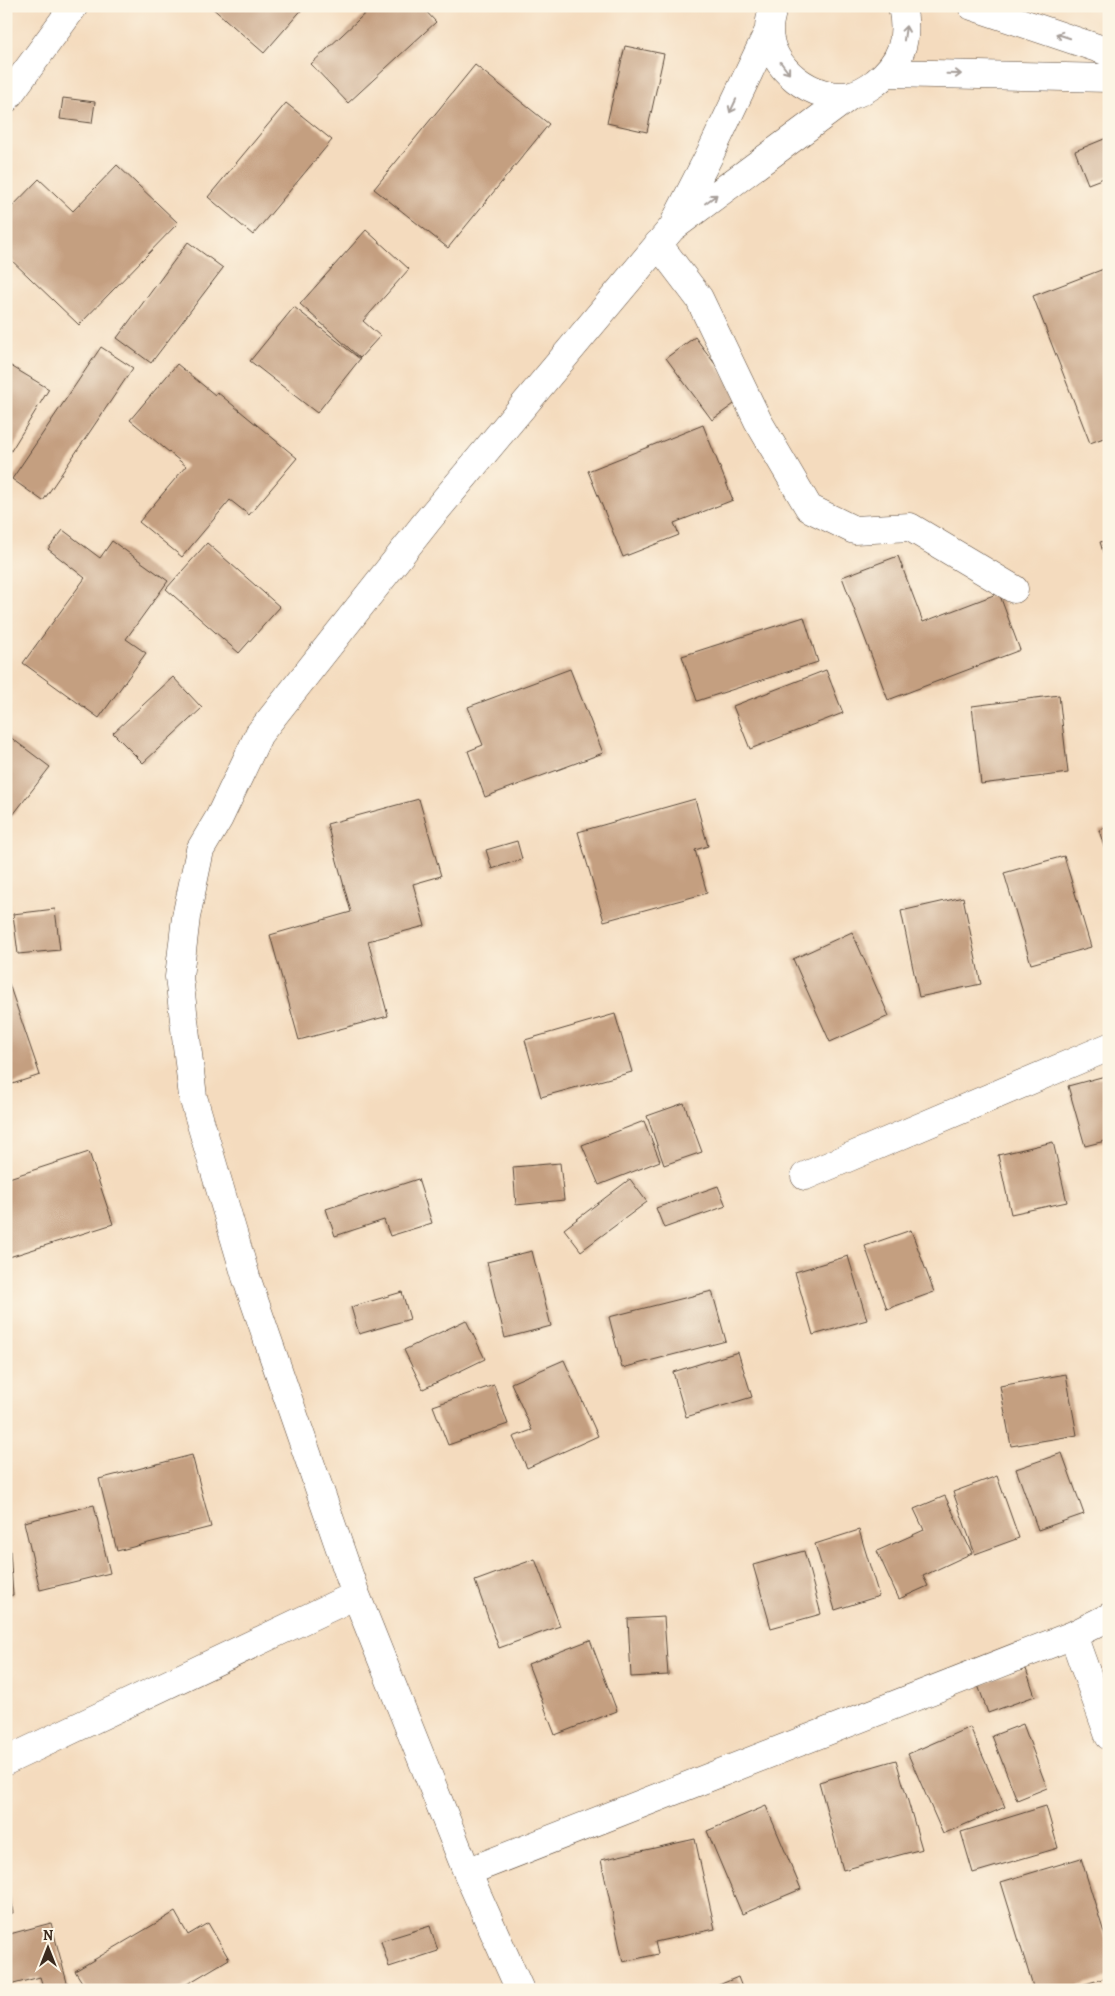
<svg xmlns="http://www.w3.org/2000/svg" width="1115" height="1996" viewBox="0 0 1115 1996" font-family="Alegreya,serif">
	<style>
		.building { fill: #c49f80 }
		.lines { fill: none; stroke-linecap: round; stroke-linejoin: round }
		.minor-casing { stroke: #574536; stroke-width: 29 }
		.minor { stroke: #fff; stroke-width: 28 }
		.oneway { stroke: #a79f9a }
	</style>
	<rect width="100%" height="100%" fill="#fcf5e5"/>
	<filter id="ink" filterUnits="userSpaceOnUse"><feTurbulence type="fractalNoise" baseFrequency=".02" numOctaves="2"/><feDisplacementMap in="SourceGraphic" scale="10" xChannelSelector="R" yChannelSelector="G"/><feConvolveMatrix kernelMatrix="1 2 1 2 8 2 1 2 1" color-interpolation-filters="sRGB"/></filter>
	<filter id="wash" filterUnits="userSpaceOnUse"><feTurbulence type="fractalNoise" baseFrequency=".0096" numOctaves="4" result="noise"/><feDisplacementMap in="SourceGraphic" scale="20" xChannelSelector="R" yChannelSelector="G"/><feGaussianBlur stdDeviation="1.12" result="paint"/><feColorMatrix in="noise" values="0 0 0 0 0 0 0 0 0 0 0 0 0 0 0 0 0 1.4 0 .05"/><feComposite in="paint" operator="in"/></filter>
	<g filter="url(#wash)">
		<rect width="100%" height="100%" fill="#f4dbbe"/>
		<g id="blocks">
			<path class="building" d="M210 6H305L264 53Z
				M373 6H421L436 22 348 103 311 64Z
				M625 46 664 54 647 132 607 123Z
				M475 65 549 124 448 248 374 189Z
				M63 98 95 102 92 123 60 119Z
				M286 103 332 140 253 235 208 197Z
				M1109 137V176L1088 184 1075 151Z
				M117 165 178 223 79 325 6 255V213L39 179 73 211Z
				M366 230 409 269 363 321 380 336 360 358 300 304Z
				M188 242 223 268 151 363 117 338Z
				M1109 267V436L1090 443 1033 296Z
				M294 307 360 359 317 413 250 361Z
				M695 337 741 399 712 420 666 358Z
				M101 347 133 368 43 501 12 479Z
				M6 363 49 389 6 459Z
				M177 364 215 395 217 392 297 458 249 515 230 500 182 557 139 522 186 466 130 420Z
				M703 425 733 500 674 523 679 535 623 557 588 471Z
				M63 530 100 558 112 541 168 581 126 639 146 653 99 718 23 663 85 578 48 549Z
				M1109 540V569H1108L1100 542Z
				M207 543 280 607 239 653 166 589Z
				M898 556 923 622 999 593 1020 650 888 700 842 577Z
				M804 617 818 662 697 701 682 656Z
				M570 669 603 753 485 797 468 751 483 745 468 707Z
				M826 670 843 713 750 749 733 706Z
				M173 677 202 708 143 763 113 733Z
				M1059 695 1068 773 981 784 972 706Z
				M6 734 50 767 6 824Z
				M419 799 441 876 413 884 425 926 368 941 388 1016 299 1040 270 935 351 912 327 824Z
				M695 799 708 846 695 850 707 893 604 921 578 832Z
				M1109 827V860H1108L1099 830Z
				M517 841 522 859 492 869 486 850Z
				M1064 856 1091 947 1031 964 1004 873Z
				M963 897 981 984 919 997 901 911Z
				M55 909 60 950 18 954 13 914Z
				M852 932 889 1016 830 1042 793 959Z
				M9 984 40 1075 6 1086V985Z
				M615 1014 632 1072 541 1097 525 1040Z
				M1109 1075V1140L1085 1146 1068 1086Z
				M684 1103 702 1152 664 1165 647 1116Z
				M644 1121 660 1161 599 1185 582 1145Z
				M1053 1142 1067 1202 1011 1214 998 1155Z
				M89 1152 113 1224 6 1258V1179Z
				M560 1163 564 1200 516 1205 513 1167Z
				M418 1179 432 1223 390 1236 384 1220 335 1236 326 1209Z
				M630 1179 647 1202 581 1251 564 1229Z
				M718 1186 726 1206 664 1228 656 1208Z
				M911 1230 934 1292 887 1309 865 1246Z
				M532 1251 551 1326 505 1338 487 1262Z
				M848 1256 867 1320 813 1335 795 1272Z
				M712 1291 726 1341 622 1368 609 1317Z
				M402 1292 410 1319 359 1334 351 1307Z
				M466 1320 485 1359 423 1389 404 1350Z
				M738 1352 752 1397 686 1417 673 1372Z
				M564 1360 598 1436 527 1468 513 1437 532 1430 511 1383Z
				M1066 1374 1077 1435 1011 1446 1000 1386Z
				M494 1385 508 1424 448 1445 433 1406Z
				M1062 1453 1084 1514 1038 1530 1016 1469Z
				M192 1455 211 1527 117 1551 99 1479Z
				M997 1476 1019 1538 975 1554 953 1492Z
				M945 1496 972 1553 923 1576 928 1586 899 1599 877 1551 924 1530 914 1509Z
				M94 1505 110 1573 40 1590 24 1522Z
				M859 1530 879 1596 835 1610 815 1544Z
				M6 1550H10L13 1595 6 1596Z
				M804 1551 821 1614 771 1628 753 1565Z
				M535 1559 560 1626 499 1648 475 1581Z
				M664 1617 668 1675 631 1677 628 1619Z
				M590 1640 617 1711 555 1735 528 1664Z
				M1026 1669 1035 1696 988 1713 978 1685Z
				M1023 1724 1047 1788 1017 1800 992 1736Z
				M970 1727 1005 1807 943 1834 908 1754Z
				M896 1760 922 1849 843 1870 819 1782Z
				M766 1806 801 1889 742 1914 707 1831Z
				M1046 1806 1058 1848 973 1873 961 1832Z
				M695 1839 715 1929 655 1942 658 1954 623 1962 601 1860Z
				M1081 1858 1109 1949V1977L1065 1990H1034L1001 1882Z
				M6 1878 13 1913 6 1914Z
				M175 1912 188 1935 208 1923 229 1959 177 1990H87L75 1971Z
				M51 1923 69 1990H44L40 1977 6 1986V1935Z
				M430 1926 438 1951 389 1967 381 1941Z
				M738 1977 743 1990H707Z"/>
		</g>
	</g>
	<g filter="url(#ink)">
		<use href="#blocks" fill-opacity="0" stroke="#574536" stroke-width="1"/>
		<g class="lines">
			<g class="minor-casing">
				<path id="minor" d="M773 6C772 14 769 21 769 29 768 68 814 102 851 95 860 93 868 88 875 83 902 62 909 39 902 6
					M972 6 1109 52
					M888 73 1109 78
					M6 99 74 6
					M675 222 711 152 769 30
					M658 244 699 298 758 421 809 508 854 530 910 527 1014 589
					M805 1176 1109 1047
					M1073 1635 1109 1736
					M6 1761 356 1595
					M467 1872 1073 1635 1109 1617
					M520 1990 467 1872 356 1595 246 1277 193 1097 179 977 186 917 200 850 219 818 259 734 428 520 672 228 851 95"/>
			</g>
			<use href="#minor" class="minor"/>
		</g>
		<defs><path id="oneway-shaft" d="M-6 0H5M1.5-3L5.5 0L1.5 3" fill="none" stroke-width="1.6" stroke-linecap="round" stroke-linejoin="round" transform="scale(1.25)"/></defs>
		<g class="oneway">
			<use href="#oneway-shaft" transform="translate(905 33) rotate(-82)"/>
			<use href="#oneway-shaft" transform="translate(1063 36) rotate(-162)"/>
			<use href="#oneway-shaft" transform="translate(785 68) rotate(53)"/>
			<use href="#oneway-shaft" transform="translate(954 74) rotate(1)"/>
			<use href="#oneway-shaft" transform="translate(733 106) rotate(115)"/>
			<use href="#oneway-shaft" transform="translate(711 199) rotate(-37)"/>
		</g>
	</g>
	<rect width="1115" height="1996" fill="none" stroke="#fcf5e5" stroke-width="25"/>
	<g transform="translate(48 1948)" stroke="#fcf5e5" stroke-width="4" paint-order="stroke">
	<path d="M0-4L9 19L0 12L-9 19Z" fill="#3b2a1e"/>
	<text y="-8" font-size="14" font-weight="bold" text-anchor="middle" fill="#3b2a1e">N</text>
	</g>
</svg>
